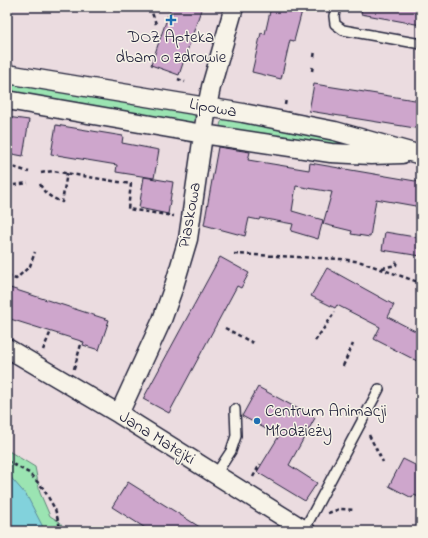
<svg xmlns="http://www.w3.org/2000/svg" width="428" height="538" viewBox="0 0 428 538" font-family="'Indie Flower',sans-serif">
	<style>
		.green { fill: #9be4b2; stroke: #5e8376 }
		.water { fill: #82d2dc; stroke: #5c8c9c }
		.building { fill: #cea6cc; stroke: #22223b }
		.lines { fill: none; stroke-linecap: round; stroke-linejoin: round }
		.service-casing { stroke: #22223b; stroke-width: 12 }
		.minor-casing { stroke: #22223b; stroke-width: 21 }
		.path { stroke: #22223b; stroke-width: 2.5; stroke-dasharray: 4 3; stroke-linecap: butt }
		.service { stroke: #f7f3e8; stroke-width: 9 }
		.minor { stroke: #f7f3e8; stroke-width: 18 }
		.poi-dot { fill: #1f6fb2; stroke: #f7f3e8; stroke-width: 1.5 }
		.labels { text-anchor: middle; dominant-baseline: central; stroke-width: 3; stroke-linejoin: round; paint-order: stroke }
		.poi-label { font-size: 17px; fill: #22223b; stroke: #f7f3e8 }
		.street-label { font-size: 17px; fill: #22223b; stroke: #f7f3e8 }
	</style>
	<rect width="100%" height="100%" fill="#ebdce0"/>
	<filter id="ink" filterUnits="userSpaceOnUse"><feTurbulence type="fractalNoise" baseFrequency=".025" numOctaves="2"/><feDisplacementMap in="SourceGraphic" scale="8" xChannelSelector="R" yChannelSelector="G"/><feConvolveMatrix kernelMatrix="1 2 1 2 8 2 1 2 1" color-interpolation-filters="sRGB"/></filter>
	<g filter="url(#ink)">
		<path class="green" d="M7 79 194 111 195 118 192 123 189 125 7 94Z
			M224 119 362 141 365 150 222 129C219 126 220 122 224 119Z
			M7 450 35 467 40 493 50 516 60 522 65 531H7Z"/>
		<path class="water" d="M7 473 27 496 45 531H7Z"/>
		<path class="building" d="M171 7H202L179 75 151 65Z
			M271 7H303L294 41 290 40 281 79 252 72 261 33 265 34Z
			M362 7H421V25L361 14Z
			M314 84 421 101V129L309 111Z
			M7 117 29 120 23 156 7 153Z
			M56 125 123 136 122 143 159 150 154 178 116 172 117 165 51 154Z
			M218 147 250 152 248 160 309 170 310 163 421 182V207L376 199 370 237 351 234 352 231 323 224 332 192 296 186 292 211 323 220 318 239 291 231 293 224 260 218 259 220 249 218 245 236 204 225Z
			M144 177 173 182 168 214 139 208Z
			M385 232 421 238V256L382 250Z
			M220 257 249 273 241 288 237 286 169 413 143 399Z
			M327 268 394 305 388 317 421 334V363L374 339 380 327 337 305 335 308 311 296Z
			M7 287 109 320 99 350 83 345 84 342 7 318Z
			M258 387 315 418 289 465 317 483 305 501 257 472 279 436 242 416Z
			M403 459 421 468V498L414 495 412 498 389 486Z
			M128 482 206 531H150L112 507Z"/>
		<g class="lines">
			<g class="service-casing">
				<path id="service" d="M336 7 334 16 335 24 343 30 421 44
					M216 474 231 451 236 436 235 409
					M304 530 379 389"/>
			</g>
			<g class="minor-casing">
				<path id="minor" d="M7 74 243 113 335 131 421 155
					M7 100 203 134 331 153 371 155 402 154
					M7 348 119 414 306 531
					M119 414 162 320 174 286 188 239 207 107 211 87 234 7"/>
			</g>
			<path class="path" d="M150 7 156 24
				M314 57 315 51
				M312 71 313 65
				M178 79 185 82
				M285 105 286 99
				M7 165 29 172
				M41 173 53 171 131 184 128 209 174 216
				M40 184C45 195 52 198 62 202L67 173
				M7 186 28 183
				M234 254 341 259 361 262 421 283
				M382 268 396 265 397 260
				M7 276 16 279 30 266 35 252
				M7 320 8 318
				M225 328 253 343
				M315 341 335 312
				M43 350 51 331
				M343 366 353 344
				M74 369 82 341
				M369 435 383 462
				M7 461 29 473 43 488 55 509 61 531
				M253 477 260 464
				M328 513 340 509 355 510"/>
			<use href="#service" class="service"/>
			<use href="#minor" class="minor"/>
		</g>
	</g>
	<g class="poi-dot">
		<path d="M169 14h4v4h4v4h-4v4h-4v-4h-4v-4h4z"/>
		<circle cx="257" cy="421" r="4"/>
	</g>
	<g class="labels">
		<g class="poi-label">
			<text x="171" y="37">DOZ Apteka<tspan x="171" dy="20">dbam o zdrowie</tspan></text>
			<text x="265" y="411" text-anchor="start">Centrum Animacji<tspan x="265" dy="20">Młodzieży</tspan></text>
		</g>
		<g class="street-label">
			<text transform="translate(213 108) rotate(10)">Lipowa</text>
			<text transform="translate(190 215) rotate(-80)">Piaskowa</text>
			<text transform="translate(157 438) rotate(32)">Jana Matejki</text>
		</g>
	</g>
	<rect width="428" height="538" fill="none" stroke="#f7f3e8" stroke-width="24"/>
	<rect x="12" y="12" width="404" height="514" fill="none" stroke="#22223b" stroke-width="1.5" filter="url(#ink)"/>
</svg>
